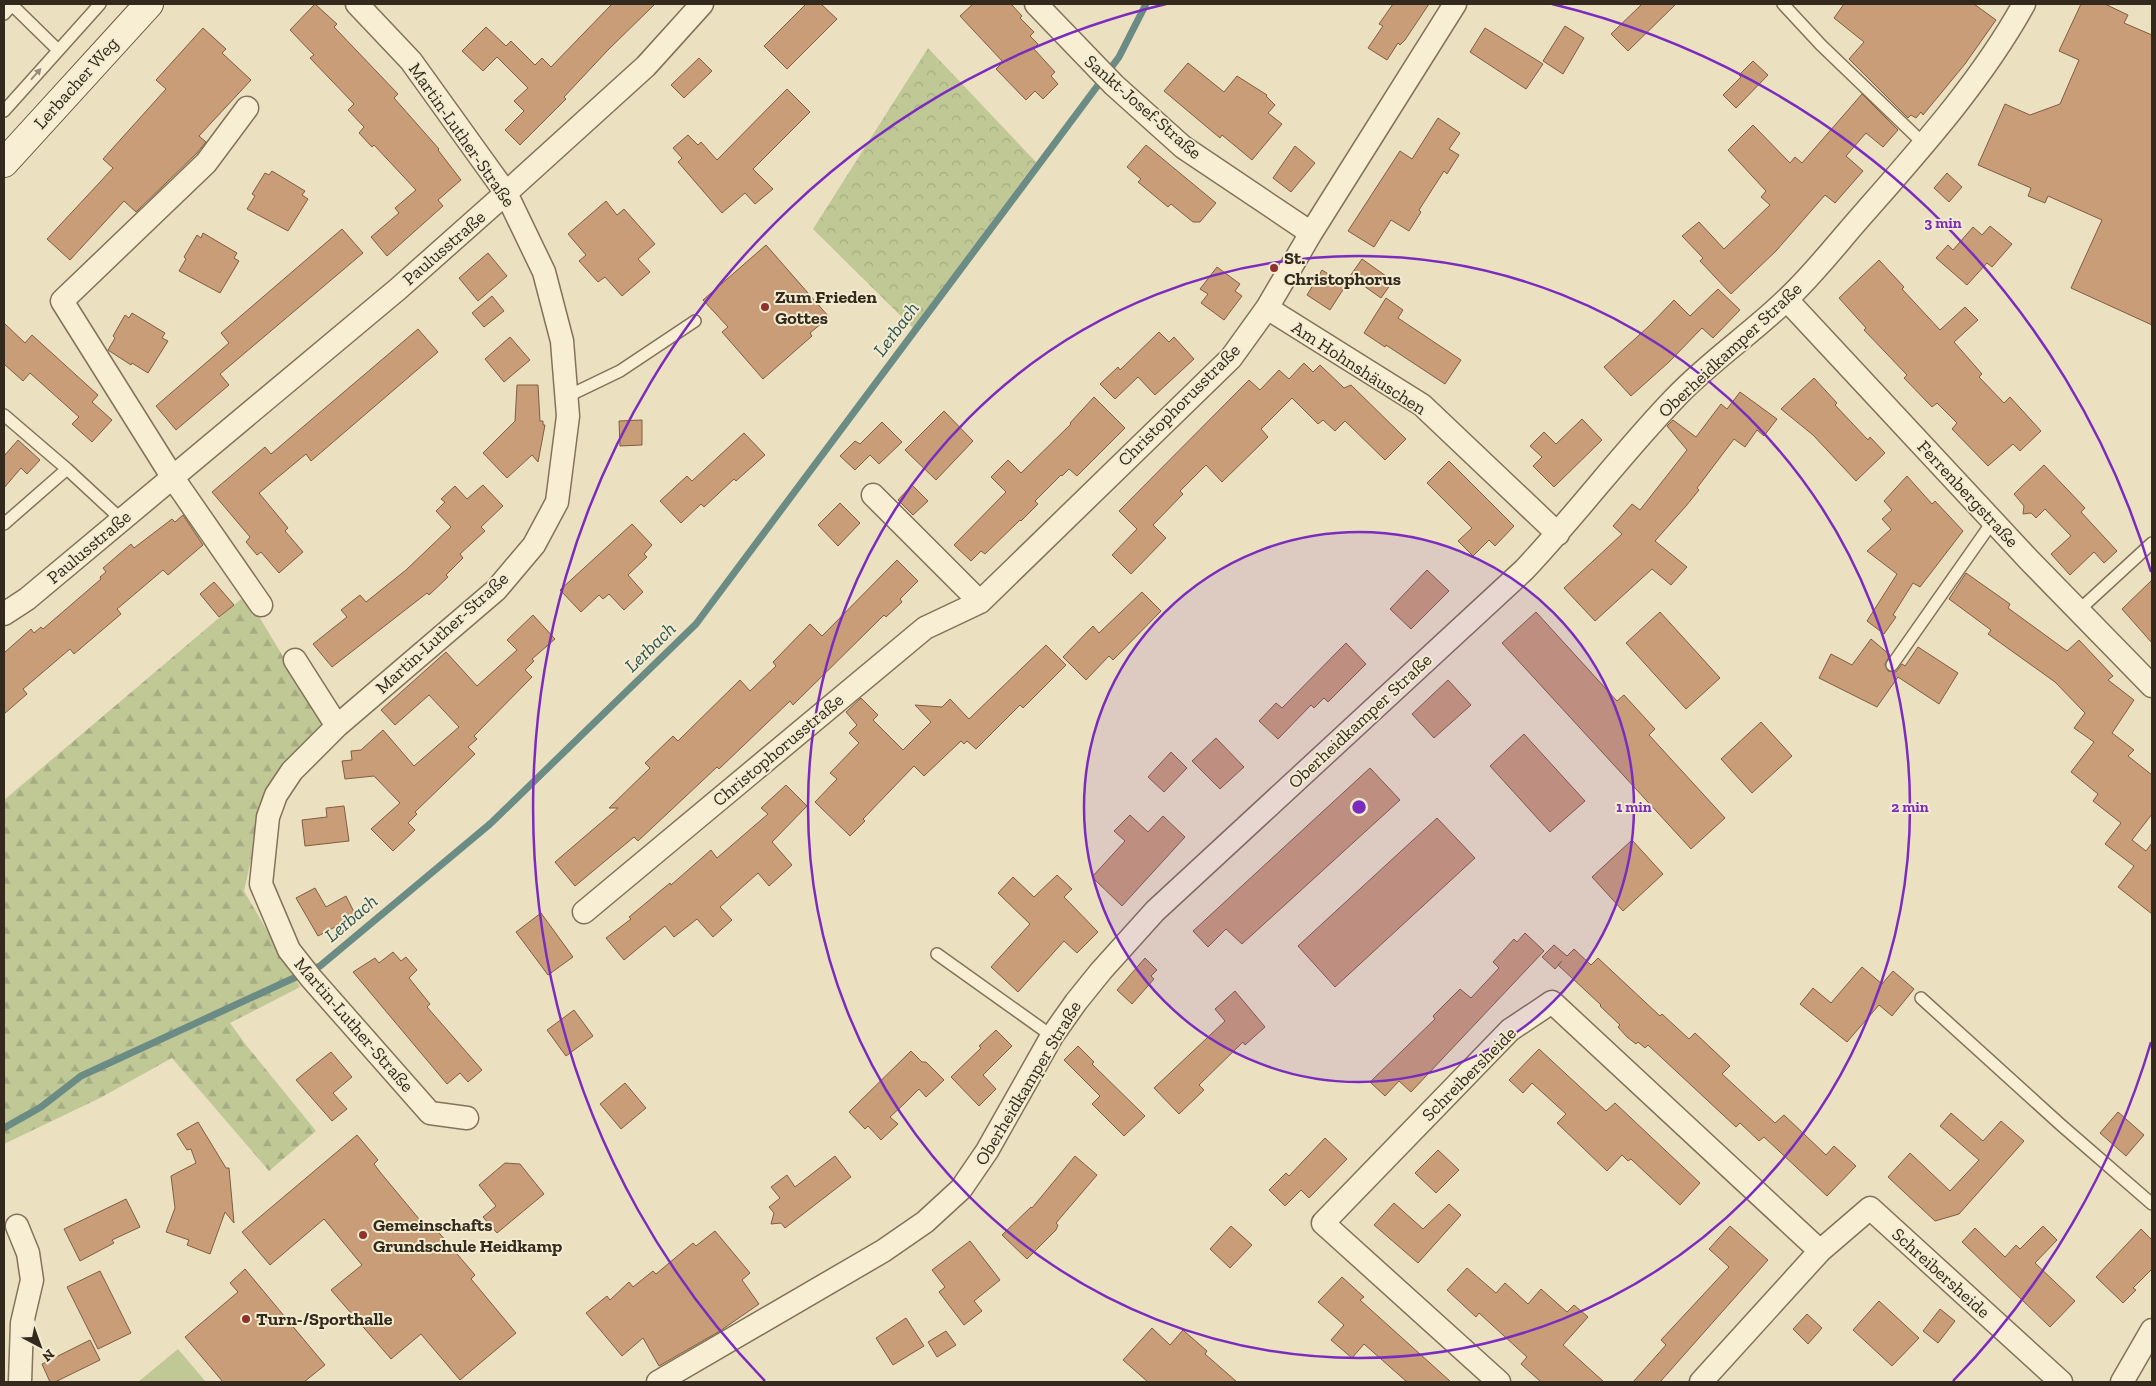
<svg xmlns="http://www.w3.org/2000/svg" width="2156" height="1386" viewBox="0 0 2156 1386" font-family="'Zilla Slab',serif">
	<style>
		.grass { fill: #c0c896 }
		.forest { fill: url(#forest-firs) }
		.park { fill: url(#park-crowns) }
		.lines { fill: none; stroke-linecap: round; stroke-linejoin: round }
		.stream { stroke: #6b8b85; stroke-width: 7 }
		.building { fill: #c89d78; stroke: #815d41 }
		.lane-casing { stroke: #837259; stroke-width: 14 }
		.street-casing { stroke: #837259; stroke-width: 25 }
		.secondary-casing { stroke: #65533d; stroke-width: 30 }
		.lane { stroke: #f7eed3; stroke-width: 11 }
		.street { stroke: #f7eed3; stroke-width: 22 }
		.secondary { stroke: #f7eed3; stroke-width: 28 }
		.oneway { fill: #968c78 }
		.ring { fill: none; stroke: #7b2cbf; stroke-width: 2.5 }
		.poi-dot { fill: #8f312d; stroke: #f3ebd0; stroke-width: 2 }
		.labels { text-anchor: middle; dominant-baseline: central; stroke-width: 4; stroke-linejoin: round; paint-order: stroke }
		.street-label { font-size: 18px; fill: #34291d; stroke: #f3ebd0 }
		.poi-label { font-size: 18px; font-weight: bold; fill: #34291d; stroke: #f3ebd0; text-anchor: start }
		.water-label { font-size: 19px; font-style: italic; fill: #2d5352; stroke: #f3ebd0 }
		.centre { fill: #7b2cbf; stroke: #f3ebd0; stroke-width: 2.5 }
		.ring-label { font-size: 15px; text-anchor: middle; font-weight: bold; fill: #7b2cbf; stroke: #f3ebd0; stroke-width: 4; stroke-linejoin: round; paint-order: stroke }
	</style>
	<defs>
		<pattern id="forest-firs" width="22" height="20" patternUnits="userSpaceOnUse" patternTransform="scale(1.25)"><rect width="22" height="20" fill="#c0c896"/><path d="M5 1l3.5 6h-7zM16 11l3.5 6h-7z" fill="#a6ac81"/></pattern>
		<pattern id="park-crowns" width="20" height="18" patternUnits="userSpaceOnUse" patternTransform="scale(1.25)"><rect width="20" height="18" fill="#c0c896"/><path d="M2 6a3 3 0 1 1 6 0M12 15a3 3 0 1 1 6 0" fill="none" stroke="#a6ac81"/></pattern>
	</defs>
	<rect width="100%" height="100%" fill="#ebe1c1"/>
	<path class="grass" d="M178 1349 206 1382H138Z"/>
	<path class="forest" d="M246 595 323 723 267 788 244 891 300 987 230 1023 246 1045 316 1131 269 1171 172 1058 100 1098 4 1144V800Z"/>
	<path class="park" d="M928 48 1036 162 913 328 813 229Z"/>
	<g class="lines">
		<path class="stream" d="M4 1128 41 1107 81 1076 320 966 490 824 696 624 1119 57 1146 4"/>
	</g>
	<path class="building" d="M315 4 337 24 334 27 398 94 394 98 439 149 438 150 461 180 438 200 443 206 387 256 371 237 399 213 395 208 416 190 374 145 372 147 359 133 364 127 348 110 354 104 310 58 314 55 290 30Z
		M612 4H655L608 50 564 97 566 99 520 145 505 130 524 111 514 101 528 88 497 57 483 71 462 51 486 27 506 46 511 41 535 65 542 58 551 67Z
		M806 4H821L837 19 787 69 764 46Z
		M973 4H1011L1022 16 1020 18 1034 32 1030 36 1038 44 1034 49 1055 72 1051 76 1058 84 1043 99 1035 91 1026 100 996 69 1003 62 960 16Z
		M1393 4H1429L1405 40 1400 45 1398 43 1387 60 1368 48 1383 26 1379 24Z
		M1642 4H1676L1628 51 1611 34Z
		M1844 4H1974L1996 20 1965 64 1923 115 1921 112 1916 118 1911 115 1908 118 1849 59 1864 42 1834 18Z
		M2081 4H2105L2128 15 2124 23 2152 35V325L2071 288 2102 220 2048 196 2045 203 2028 196 2031 188 1978 165 2005 104 2030 115 2060 104 2079 60 2059 51Z
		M1565 26 1584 38 1563 74 1543 61Z
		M203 28 226 49 222 53 251 80 199 136 206 142 196 154 136 212 124 201 70 260 47 239 113 168 103 159 166 89 156 80Z
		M1485 28 1543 64 1526 89 1470 52Z
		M699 58 712 71 684 98 671 85Z
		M1753 61 1768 75 1736 108 1723 95 1741 77 1739 75Z
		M1188 63 1224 92 1237 76 1267 95 1266 96 1275 105 1268 113 1282 124 1252 160 1222 135 1220 138 1164 91Z
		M787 89 810 112 753 169 773 189 755 204 745 193 722 213 678 162 682 158 673 148 688 135 698 145 701 142 717 160Z
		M1862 94 1898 130 1883 147 1866 133 1846 156 1863 171 1835 203 1825 195 1776 251 1731 294 1700 261 1703 258 1682 236 1699 222 1724 249 1770 205 1761 197 1766 191 1728 150 1753 125 1790 163 1795 157 1802 163Z
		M1438 118 1460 133 1449 149 1459 155 1447 174 1444 171 1419 210 1421 212 1409 231 1391 220 1374 247 1348 231 1400 151 1412 159Z
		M1146 145 1216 203 1200 222H1193L1171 204 1168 207 1138 182 1141 179 1127 167Z
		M1295 146 1315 163 1291 192 1273 178Z
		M272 171 305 191 302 195 308 199 288 231 247 209 255 196 252 194 265 173 269 175Z
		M1947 173 1962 187 1949 202 1934 188Z
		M606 201 617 215 624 209 655 244 638 259 650 272 622 296 605 277 598 282 579 261 586 255 568 234Z
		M1990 226 2012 244 1992 267 1987 263 1967 285 1936 258 1948 245 1953 250 1973 227 1982 235Z
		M342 229 363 253 220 374 229 385 176 430 156 406 229 343 221 333Z
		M203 233 237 253 234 258 239 261 220 293 179 271 186 259 184 257 197 235 201 238Z
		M766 245 829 317 810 333 812 336 763 379 722 332 728 327 703 300Z
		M488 253 507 276 478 301 459 278Z
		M1362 259 1393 281 1381 298 1350 276Z
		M1879 260 1904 287 1902 289 1940 330 1965 307 1978 320 1954 342 1982 374 1979 377 2004 403 2010 397 2041 431 2020 451 2013 444 1988 466 1952 429 1957 423 1937 403 1932 407 1904 378 1907 375 1864 330 1866 328 1839 298Z
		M1217 267 1240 284 1235 291 1242 296 1224 320 1201 303 1208 294 1200 289Z
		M1322 270 1346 285 1330 310 1307 295Z
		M1718 289 1740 310 1713 338 1702 328 1669 362 1631 396 1604 367 1648 327 1674 300 1690 316Z
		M492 296 504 311 484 327 472 313Z
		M1386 298 1403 310 1398 318 1461 360 1445 384 1386 345 1385 347 1364 333Z
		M132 313 165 333 162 338 168 341 148 373 132 363 131 365 108 350 115 338 113 336 125 315 129 318Z
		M4 323 25 343 32 335 98 395 92 402 112 420 92 442 72 424 79 417 30 373 23 381 4 364Z
		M418 329 438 352 311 461 306 454 259 493 288 528 285 531 303 552 279 573 261 552 257 555 246 542 250 537 212 492 265 447 271 454Z
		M1159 332 1169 342 1174 337 1194 359 1155 395 1138 377 1115 399 1100 384 1118 367 1120 370Z
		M510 337 530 360 504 382 485 359Z
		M1304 363 1313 372 1320 365 1344 388 1351 385 1406 439 1385 460 1345 421 1335 431 1323 420 1318 424 1292 398 1261 429 1268 437 1222 482 1206 465 1180 491 1183 494 1153 525 1166 538 1131 574 1112 555 1137 529 1119 511 1249 380 1260 390 1279 370 1289 379Z
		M1814 378 1837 403 1835 405 1868 440 1870 437 1885 453 1856 481 1813 435 1781 409Z
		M517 385H538L540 421H543V425H545L538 462 532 455 507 478 483 453 515 421Z
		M1740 392 1777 419 1764 436 1757 430 1745 447 1734 439 1697 488 1699 490 1686 506 1655 541 1687 567 1671 585 1652 569 1595 621 1564 588 1622 534 1613 526 1632 504 1640 510 1687 450 1667 426 1673 420 1696 437 1721 404 1727 409Z
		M1094 397 1125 428 1077 476 1069 469 1062 476 1061 475 1035 501 1038 504 1021 521 1020 520 985 554 981 551 971 561 954 545 1006 492 991 477 1008 460 1021 473 1071 424 1070 423Z
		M944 411 973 441 936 480 905 450Z
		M1582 419 1602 440 1554 487 1533 466 1542 457 1530 446 1544 432 1556 444Z
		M642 420V445L620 446 619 421Z
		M882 422 902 442 879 464 870 455 855 470 840 456 855 441 860 444Z
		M744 433 765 455 736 481 734 479 704 507 701 504 681 523 660 501 687 476 692 481Z
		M18 440 40 460 27 474 21 468 4 488V456Z
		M1449 461 1514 526 1495 546 1489 540 1473 556 1458 541 1472 528 1427 483Z
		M2044 465 2085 508 2081 512 2117 551 2104 563 2094 552 2070 575 2051 554 2071 536 2045 509 2036 518 2031 513 2023 514 2024 506 2014 494Z
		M1907 476 1932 504 1935 501 1963 531 1920 587 1913 583 1893 615 1896 617 1884 634 1867 621 1897 574 1867 551 1891 529 1882 519 1892 510 1884 501Z
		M483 485 503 506 481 527 485 531 460 554 463 558 446 575 448 577 429 595 427 593 332 667 313 644 347 617 341 610 360 595 366 602 406 570 451 527 436 511 445 502 441 499 455 486 467 499Z
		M912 485 928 501 913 515 898 500Z
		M840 503 860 523 838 546 818 525Z
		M183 515 203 545 168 575 163 570 143 587 117 609 121 614 74 654 70 649 23 689 27 694 4 714V653L31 629 34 633 41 627 43 629 101 579 100 577 106 572 103 568 131 544 134 548 172 519 175 522Z
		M632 524 652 545 644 554 647 557 628 575 643 592 624 610 609 594 603 599 599 595 581 612 560 590Z
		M897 560 918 581 900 599 902 602 886 617 884 615 793 705 790 701 719 769 717 767 638 841 634 837 575 886 555 862 618 808H609L650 768 645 763 673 736 678 741 740 680 750 691 776 666 773 662 810 624 822 636Z
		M1427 570 1449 591 1411 629 1390 609Z
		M1966 573 2010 604 2008 608 2067 651 2079 640 2113 676 2108 680 2134 700 2112 733 2134 750 2128 756 2152 775V814L2132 840 2146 851 2152 843V914L2118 887 2134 866 2105 844 2121 823 2093 801 2098 794 2071 772 2094 742 2074 728 2085 713 2055 682 1988 634 1991 630 1949 599Z
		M2152 580V643L2122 609Z
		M214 582 234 605 219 617 200 594Z
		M1142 592 1161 611 1113 660 1109 656 1086 680 1063 657 1093 626 1099 633Z
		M1536 612 1617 701 1624 695 1655 729 1649 735 1725 818 1691 849 1502 643Z
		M1660 612 1720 678 1686 709 1626 643Z
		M533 615 555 639 532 659 534 661 525 670 532 677 474 736 477 739 468 747 475 754 415 812 417 814 408 823 415 830 393 851 371 829 400 803 374 776 345 779 342 761 352 760 351 751 361 750 383 730 414 766 459 727 429 695 395 725 381 710 446 652 477 686 517 650 507 640Z
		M1871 639 1890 655 1885 664 1888 671 1896 672 1902 664 1905 666 1918 647 1958 673 1939 704 1898 677 1877 707 1819 678 1831 654 1852 665Z
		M1346 643 1366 664 1328 702 1324 698 1314 708 1311 705 1278 739 1259 721 1276 703 1282 708Z
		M1046 645 1066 665 1023 708 1020 705 976 749 967 741 964 744 961 741 924 776 914 766 863 819 865 821 850 836 815 802 837 779 830 773 859 743 849 733 857 725 846 712 861 698 878 715 873 720 903 750 931 722 915 705 942 707 950 699 969 719Z
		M1448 680 1471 705 1434 738 1412 714Z
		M1761 722 1792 756 1752 793 1721 759Z
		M1524 734 1585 801 1550 832 1490 766Z
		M1216 738 1244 767 1220 789 1192 761Z
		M1171 752 1187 768 1164 792 1148 777Z
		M1370 768 1400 800 1242 944 1226 929 1208 947 1193 931Z
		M786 785 807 806 772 842 792 865 769 886 758 873 720 907 732 920 713 937 697 919 674 937 665 926 624 960 606 938 631 919 629 917 670 883 671 885 711 850 717 858 768 814 761 808Z
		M344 806 349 841 305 846 302 820 327 817 326 808Z
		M1130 815 1148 832 1163 816 1185 837 1122 906 1092 877 1125 841 1114 831Z
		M1437 818 1475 858 1335 987 1298 946Z
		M1632 840 1663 874 1623 911 1592 877Z
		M1057 875 1072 889 1064 897 1098 932 1077 953 1064 941 1018 992 991 967 1030 924 998 893 1013 877 1034 897Z
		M315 888 326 907 346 896 356 916 318 936 296 898Z
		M541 913 573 957 548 975 516 932Z
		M1525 933 1544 951 1411 1092 1399 1081 1385 1096 1370 1082 1435 1019 1433 1016 1460 989 1471 998 1499 968 1493 962 1514 939 1517 942Z
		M1554 945 1567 956 1574 949 1591 965 1598 958 1660 1016 1662 1014 1689 1039 1695 1033 1730 1066 1722 1074 1775 1123 1784 1115 1826 1155 1834 1146 1856 1166 1827 1196 1764 1137 1759 1141 1740 1123 1736 1127 1648 1045 1645 1048 1638 1042 1636 1044 1627 1037 1618 1027 1620 1025 1600 1006 1601 1005 1558 965 1562 961 1555 969 1542 957Z
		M393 952 401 961 406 957 417 970 409 978 430 1004 427 1007 482 1070 468 1082 460 1073 447 1084 353 972 375 958 379 963Z
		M1145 958 1157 970 1151 976 1154 979 1132 1004 1117 990Z
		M1862 967 1882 984 1893 971 1914 989 1892 1016 1879 1005 1847 1042 1800 1004 1813 988 1831 1003Z
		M1235 991 1265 1027 1245 1045 1243 1042 1199 1085 1204 1090 1179 1114 1154 1088 1225 1021 1215 1009Z
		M574 1010 593 1036 566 1056 547 1030Z
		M996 1030 1012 1046 983 1075 996 1089 979 1106 951 1077 981 1048 979 1046Z
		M1078 1046 1094 1062 1092 1064 1145 1116 1124 1136 1092 1104 1100 1096 1064 1060Z
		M1539 1049 1606 1111 1615 1103 1700 1183 1680 1205 1631 1159 1628 1161 1622 1155 1607 1171 1557 1123 1566 1114 1532 1083 1523 1093 1509 1080Z
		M911 1051 922 1062H926L944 1080 926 1097 919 1089 904 1104 890 1117 898 1124 881 1140 868 1126 865 1129 849 1112Z
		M331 1052 352 1077 333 1093 347 1109 332 1121 296 1080Z
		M625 1083 646 1108 621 1129 600 1104Z
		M2118 1112 2144 1135 2126 1156 2100 1133Z
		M1951 1113 1983 1141 2001 1121 2024 1141 1959 1214 1935 1221 1888 1177 1910 1153 1950 1191 1979 1160 1940 1126Z
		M198 1122 226 1168H229L234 1223 225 1212 210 1254 187 1245 189 1240 166 1232 175 1208 171 1176 196 1163 191 1149 187 1150 177 1134Z
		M357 1135 378 1160 374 1164 380 1172 424 1225 429 1221 475 1275 471 1279 516 1333 460 1380 421 1334 391 1359 331 1290 362 1265 324 1219 270 1265 242 1232Z
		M1325 1138 1347 1159 1309 1198 1301 1190 1285 1206 1269 1190 1286 1173 1289 1176Z
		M1438 1150 1459 1170 1436 1193 1415 1173Z
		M835 1156 851 1177 785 1228 781 1223 771 1224 774 1213 769 1207 780 1198 771 1187 787 1175 795 1187Z
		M1075 1156 1097 1175 1056 1223 1058 1225 1056 1230 1027 1259 1002 1235 1031 1207 1032 1208Z
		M505 1163 520 1164 544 1194 497 1233 483 1217 496 1206 479 1185Z
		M126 1199 140 1227 112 1240 114 1243 80 1261 64 1229Z
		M1394 1203 1423 1229 1449 1204 1461 1215 1418 1263 1374 1225Z
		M1231 1226 1252 1245 1230 1268 1210 1249Z
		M1730 1226 1768 1260 1660 1382H1633L1666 1345 1661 1340 1729 1267 1709 1249Z
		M2043 1226 2057 1240 2035 1263 2075 1301 2050 1327 1962 1242 1975 1228 2005 1257 2016 1245 2020 1249Z
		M2141 1229 2152 1240V1269L2133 1288 2136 1290 2123 1303 2096 1277Z
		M715 1231 750 1273 742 1280 759 1304 720 1331 659 1366 643 1338 622 1356 586 1313 607 1296 610 1300 629 1282 633 1287 653 1271 656 1274 693 1243 696 1246Z
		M970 1241 1000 1280 974 1301 982 1311 964 1325 939 1292 945 1287 932 1270Z
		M1467 1268 1496 1293 1505 1283 1528 1304 1541 1289 1567 1312 1574 1305 1588 1317 1563 1345 1604 1382H1541L1521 1364 1527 1357 1479 1313 1476 1317 1447 1290Z
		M245 1269 325 1365 304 1382H223L185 1337 238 1292 230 1283Z
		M100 1271 131 1333 98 1349 67 1287Z
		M1342 1277 1364 1297 1360 1300 1451 1382H1407L1364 1344 1352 1358 1331 1340 1344 1325 1318 1302Z
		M1879 1301 1919 1338 1892 1366 1853 1330Z
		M1940 1309 1955 1321 1938 1343 1923 1331Z
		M1807 1314 1822 1328 1808 1344 1793 1329Z
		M906 1318 924 1346 893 1365 876 1338Z
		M1152 1328 1170 1345 1183 1330 1207 1351 1205 1354 1237 1382H1148L1123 1360Z
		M946 1331 956 1345 937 1357 928 1342Z
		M90 1340 100 1360 55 1382H50L42 1364Z"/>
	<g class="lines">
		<g class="lane-casing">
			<path id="lane" d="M1783 4 1821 45 1924 144
				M12 5 58 50
				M4 14 13 4
				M4 111 100 4
				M566 397 620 371 695 321
				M4 415 67 469 4 524
				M67 469 122 520
				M2078 611 2152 543
				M1892 665 1993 521
				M937 954 1052 1036
				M1921 998 2061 1125 2152 1204"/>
		</g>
		<g class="street-casing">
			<path id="street" d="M357 4 411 61 506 193 544 272 562 341 568 416 557 502 534 545 496 590 337 726 292 771 276 795 268 817 261 884 289 950 311 978 430 1113 467 1118
				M1036 4 1114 85 1183 147 1311 233
				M247 108 206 163 62 301 173 478 261 605
				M1787 300 2030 561 2152 686
				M1267 308 1422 405 1558 534
				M873 495 980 602
				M4 614 27 599 398 289 506 193 646 66 702 4
				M295 660 337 726
				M584 912 925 628 980 602 1231 358 1267 308 1311 233 1455 4
				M17 1226 28 1253 32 1280 22 1323 20 1382
				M658 1382 883 1251 925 1222 961 1189 987 1151 1052 1036 1076 1002 1101 971 1155 911 1524 570C1577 514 1622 453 1675 398 1709 362 1751 334 1786 300 1815 273 1839 241 1865 212 1922 147 1982 80 2024 4
				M1499 1382 1323 1223 1510 1030 1552 1002 1820 1251
				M1701 1382 1820 1251 1870 1208 2061 1382
				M2122 1382 2152 1330"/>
		</g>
		<g class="secondary-casing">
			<path id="secondary" d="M4 163 149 4"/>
		</g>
		<use href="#lane" class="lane"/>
		<use href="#street" class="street"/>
		<use href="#secondary" class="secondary"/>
	</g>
	<defs><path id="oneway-solid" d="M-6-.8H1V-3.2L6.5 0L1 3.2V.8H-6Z" transform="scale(1.25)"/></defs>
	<use class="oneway" href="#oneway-solid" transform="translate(36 74) rotate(-48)"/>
	<circle cx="1359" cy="807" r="275" fill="#7b2cbf" fill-opacity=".12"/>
	<g class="ring">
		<circle cx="1359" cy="807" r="275"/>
		<circle cx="1359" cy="807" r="551"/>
		<path d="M2151 1042A826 826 0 0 1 1953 1381M765 1381A826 826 0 0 1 1166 4M1552 4A826 826 0 0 1 2151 572"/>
	</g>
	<g class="poi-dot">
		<circle cx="1274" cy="268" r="5"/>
		<circle cx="765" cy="307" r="5"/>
		<circle cx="363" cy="1235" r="5"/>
		<circle cx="246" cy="1319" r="5"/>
	</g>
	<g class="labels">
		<g class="street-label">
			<text transform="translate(76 83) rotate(-48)">Lerbacher Weg</text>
			<text transform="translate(1143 107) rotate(41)">Sankt-Josef-Straße</text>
			<text transform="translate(462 135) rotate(55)">Martin-Luther-Straße</text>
			<text transform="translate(444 248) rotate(-41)">Paulusstraße</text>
			<text transform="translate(1730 350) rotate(-43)">Oberheidkamper Straße</text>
			<text transform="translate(1359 368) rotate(33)">Am Hohnshäuschen</text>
			<text transform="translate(1179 405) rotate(-45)">Christophorusstraße</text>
			<text transform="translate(1968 494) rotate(47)">Ferrenbergstraße</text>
			<text transform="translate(89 547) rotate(-40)">Paulusstraße</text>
			<text transform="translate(442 633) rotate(-42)">Martin-Luther-Straße</text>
			<text transform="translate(1360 721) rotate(-43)">Oberheidkamper Straße</text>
			<text transform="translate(778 750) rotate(-40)">Christophorusstraße</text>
			<text transform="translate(354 1025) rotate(49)">Martin-Luther-Straße</text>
			<text transform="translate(1469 1074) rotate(-45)">Schreibersheide</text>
			<text transform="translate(1028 1083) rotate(-59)">Oberheidkamper Straße</text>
			<text transform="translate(1941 1273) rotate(42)">Schreibersheide</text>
		</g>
		<g class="poi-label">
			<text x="1284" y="258">St.<tspan x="1284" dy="21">Christophorus</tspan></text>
			<text x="775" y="297">Zum Frieden<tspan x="775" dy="21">Gottes</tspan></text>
			<text x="373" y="1225">Gemeinschafts<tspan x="373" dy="21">Grundschule Heidkamp</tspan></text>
			<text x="256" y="1319">Turn-/Sporthalle</text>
		</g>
		<g class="water-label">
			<text transform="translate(896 329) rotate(-53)">Lerbach</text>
			<text transform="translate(650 647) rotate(-44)">Lerbach</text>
			<text transform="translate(351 918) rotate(-40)">Lerbach</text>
		</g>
	</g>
	<circle cx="1359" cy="807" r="8" class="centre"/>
	<g class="ring-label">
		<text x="1943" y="228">3 min</text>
		<text x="1634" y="812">1 min</text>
		<text x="1910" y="812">2 min</text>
	</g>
	<rect width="2156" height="1386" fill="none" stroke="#34291d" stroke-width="10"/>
	<g transform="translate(40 1346) rotate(139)" stroke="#f3ebd0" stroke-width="4" paint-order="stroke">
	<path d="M0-4L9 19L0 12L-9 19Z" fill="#34291d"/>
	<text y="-8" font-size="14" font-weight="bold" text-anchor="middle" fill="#34291d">N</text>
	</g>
</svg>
